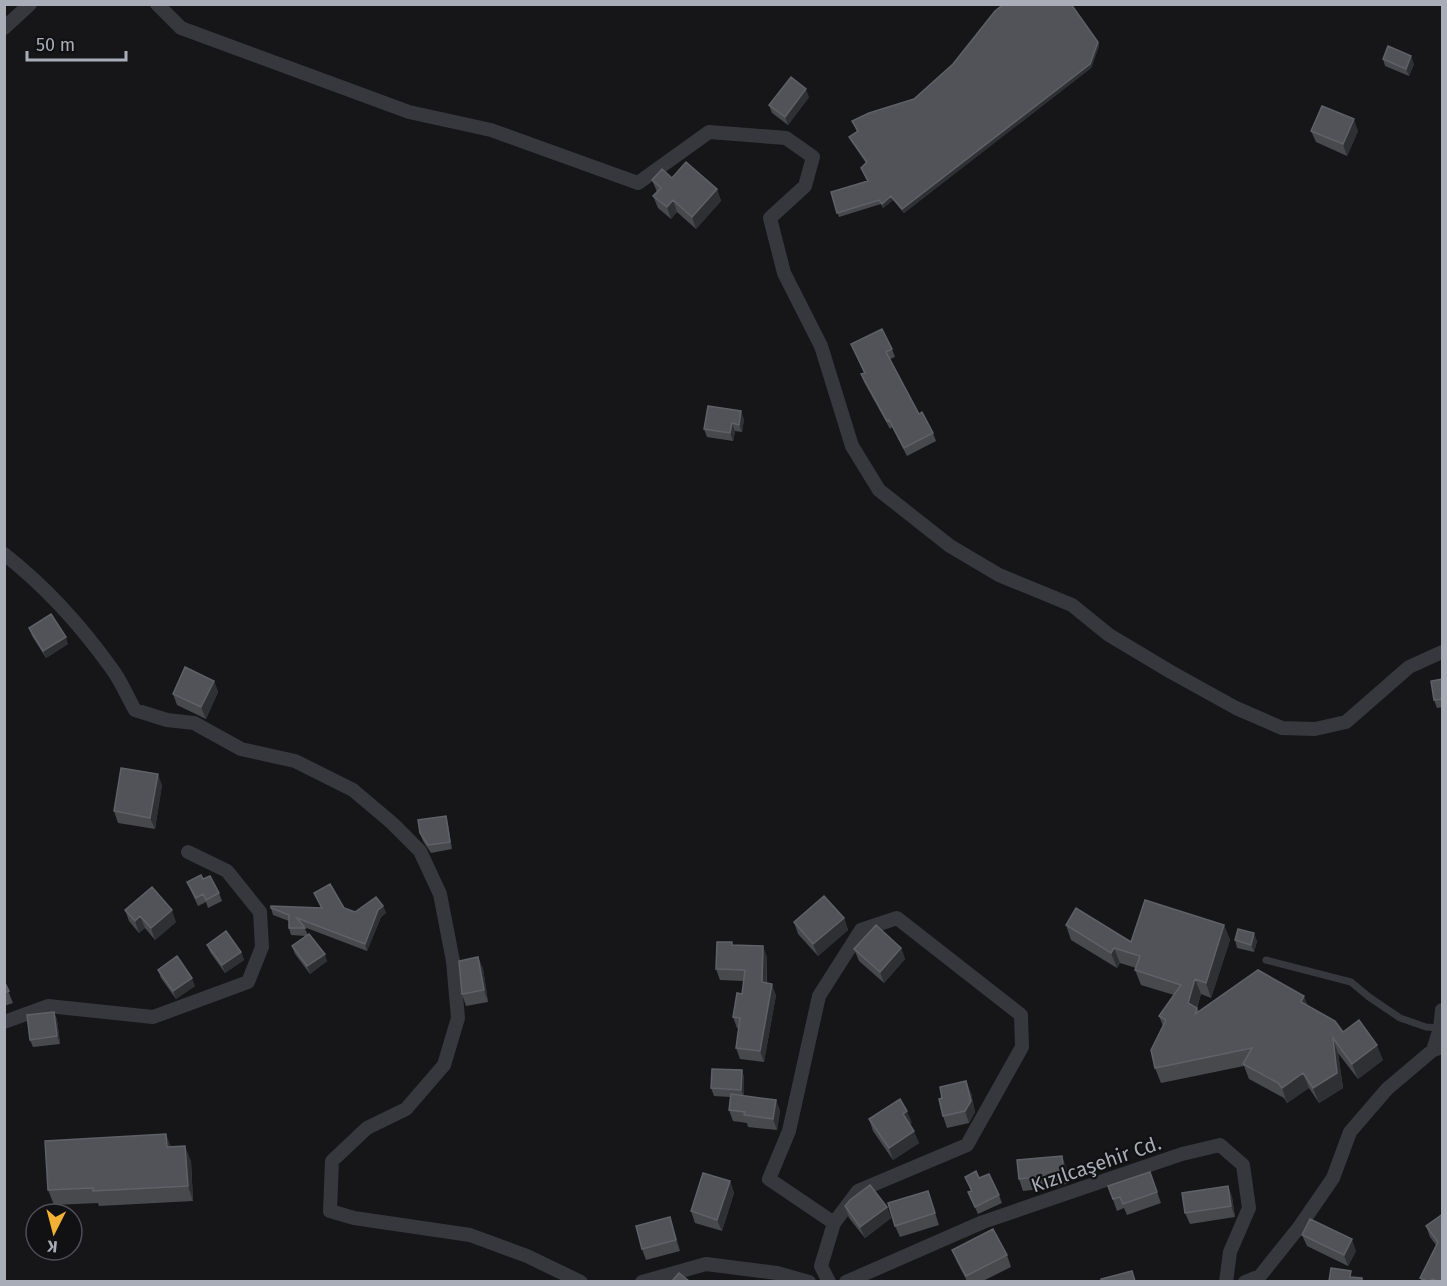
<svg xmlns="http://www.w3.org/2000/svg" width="1447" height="1286" viewBox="0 0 1447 1286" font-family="'Fira Sans',sans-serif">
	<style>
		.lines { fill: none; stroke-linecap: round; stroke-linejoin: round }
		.service { stroke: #37383d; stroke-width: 7 }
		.minor { stroke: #37383d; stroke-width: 14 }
		.wall { fill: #47494d }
		.shaded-wall { fill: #2f3033 }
		.building { fill: #525359; stroke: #5f6168; stroke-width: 1.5 }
		.labels { text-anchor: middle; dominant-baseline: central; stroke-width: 4.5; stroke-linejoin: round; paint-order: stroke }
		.street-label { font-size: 20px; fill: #a8adb8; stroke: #111113 }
	</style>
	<rect width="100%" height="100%" fill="#161618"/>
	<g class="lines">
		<path class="service" d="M1266 960 1351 982 1369 997 1400 1018 1426 1027 1440 1028"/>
		<path class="minor" d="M157 4 181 28 409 112 491 130 638 183 709 132 786 138 813 157 805 186 770 218 784 273 821 346 852 446 879 490 950 546 999 575 1072 605 1109 635 1171 672 1236 708 1282 728 1315 729 1346 722 1409 667 1442 652
			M4 28 30 4
			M4 554C45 586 82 627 112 669 121 681 127 696 135 710L167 720 194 723 241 749 295 761 353 790 392 823 420 851 440 894 453 961 458 1018 444 1065 406 1109 367 1128 332 1161 330 1211 354 1218 470 1235 527 1256 581 1282
			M4 1022 48 1006 153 1017 248 982 262 947 260 912 227 871 188 852
			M1433 1050 1440 1028 1442 1010
			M642 1282 706 1264 777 1273 809 1282
			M829 1282 821 1266 834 1223 858 1191 967 1145 1022 1047 1021 1015 897 918 861 930 819 996 789 1131 769 1179 834 1223
			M846 1282 983 1222 1182 1154 1220 1145 1243 1165 1249 1208 1230 1252 1226 1282
			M1245 1282 1260 1276 1300 1226 1333 1178 1350 1132 1387 1089 1433 1050 1442 1047"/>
	</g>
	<path class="wall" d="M1098 42 1099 46 1091 68 904 213 893 200 883 208 881 204 839 217 831 192 867 181 861 168 866 163 851 141 849 137 857 132 852 121Z
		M1383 59 1414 64 1409 76 1385 66Z
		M809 97 788 125 772 113 769 105Z
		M1311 131H1358L1347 156 1316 142Z
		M652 180 717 189 721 201 696 229 677 212 671 219 658 208 653 196 657 192Z
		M851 344 892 349 895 357 890 359 919 414 933 433 936 441 907 456 892 427 890 429 864 382 861 374 864 373Z
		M744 419 742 432 735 431 733 441 707 437 704 429Z
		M29 628 68 644 46 658 32 636Z
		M1443 679V707L1437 708 1434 700Z
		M214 681 218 692 206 719 177 705 173 694Z
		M162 785 155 829 118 823 114 811Z
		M446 816 448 824 452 849 431 853 423 841 420 833Z
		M203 879 219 893 222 901 208 908 206 902 198 906 190 889 187 882Z
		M314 893 344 908 355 912 383 906 386 913 381 917 367 951 304 927 308 935 327 961 310 974 295 954 292 946 306 936 291 935 289 928V921L273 915 271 908H321Z
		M125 910 176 922 155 940 145 928 139 933 129 921Z
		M844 918 848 930 818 956 798 934 794 922Z
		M1066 925 1131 942 1224 925 1230 940 1211 998 1201 994 1197 1008 1199 1012 1308 1006 1343 1032 1383 1060 1358 1079 1338 1053 1343 1088 1319 1103 1309 1088 1287 1103 1284 1098 1249 1079 1244 1066 1161 1083 1155 1068 1163 1026 1159 1016 1174 995 1141 985 1135 970 1136 968 1120 963 1117 968 1071 940Z
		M1235 940 1257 941 1254 952 1237 948Z
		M207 945 241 952 244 960 225 973 210 952Z
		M733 945 767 957V983L776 995 764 1062 740 1059 736 1048 739 1028H737L733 1017 742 994 744 981 720 980 716 969Z
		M901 948 905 959 884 983 859 961 854 949Z
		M478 957 483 969 488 1002 466 1006 462 994Z
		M158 970 195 986 176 999 161 978Z
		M4 981 13 1003 4 1006Z
		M54 1012 57 1020 60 1044 33 1047 30 1040Z
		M742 1070 744 1078V1096L776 1100 780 1111 777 1130 748 1127 747 1123 733 1121 729 1110 730 1097 714 1096 711 1088Z
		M971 1093 975 1112 969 1123 947 1128 943 1116Z
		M869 1119 912 1123 909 1124 919 1143 893 1160 873 1131Z
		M171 1146 191 1161 193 1201 99 1206 98 1203 54 1205 48 1190Z
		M1066 1167 1068 1183 1058 1187 1023 1191 1019 1179Z
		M1150 1172 1161 1203 1127 1215 1124 1208 1117 1211 1108 1186Z
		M965 1177 979 1178 999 1195 1002 1203 978 1214 968 1192 971 1191Z
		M730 1181 734 1193 722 1231 695 1223 691 1211Z
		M1228 1186 1232 1197 1235 1217 1190 1224 1185 1213Z
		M928 1191 939 1225 900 1237 895 1226Z
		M845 1206 887 1207 891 1218 865 1238 849 1218Z
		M1443 1214V1281H1422L1420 1278 1436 1245 1430 1237 1426 1226Z
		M670 1217 680 1251 646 1260 642 1249Z
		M1302 1235 1356 1251 1348 1266 1307 1246Z
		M952 1250 1007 1255 1011 1267 983 1281H967L957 1262Z"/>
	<path class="shaded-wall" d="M1098 42 1099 46 1091 68 904 213 902 209Z
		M1411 56 1414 64 1409 76 1406 69Z
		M806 89 809 97 788 125 785 117Z
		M1354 119 1358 131 1347 156 1343 144Z
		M717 189 721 201 696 229 692 217Z
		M891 196 893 200 883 208 882 204Z
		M673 200 677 212 671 219 667 207Z
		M741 411 744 419 742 432 739 425Z
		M732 423 735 431 733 441 730 433Z
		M66 637 68 644 46 658 43 651Z
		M214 681 218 692 206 719 201 707Z
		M158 774 162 785 155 829 150 818Z
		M446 816 448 824 452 849 450 842Z
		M383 906 386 913 381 917 367 951 365 944 378 910Z
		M172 910 176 922 155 940 151 928Z
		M140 916 145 928 139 933 135 921Z
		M844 918 848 930 818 956 813 944Z
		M1224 925 1230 940 1211 998 1206 983Z
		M1254 933 1257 941 1254 952 1251 945Z
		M763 946 767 957 766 993 762 982Z
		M901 948 905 959 884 983 880 972Z
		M1114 948 1120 963 1117 968 1111 953Z
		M241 952 244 960 225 973 222 965Z
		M325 954 327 961 310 974 307 966Z
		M478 957 483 969 488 1002 484 990Z
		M192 978 195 986 176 999 173 991Z
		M1195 979 1201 994 1193 1018 1188 1003Z
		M772 984 776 995 764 1062 760 1051Z
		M1304 996 1310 1011 1301 1002Z
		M54 1012 57 1020 60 1044 57 1036Z
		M1333 1038 1338 1053 1343 1088 1319 1103 1313 1088Z
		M1377 1045 1383 1060 1358 1079 1352 1064Z
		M742 1070 744 1078V1097L741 1090Z
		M1303 1073 1309 1088 1287 1103 1282 1088Z
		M966 1081 971 1093 975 1112 969 1123 965 1111Z
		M776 1100 780 1111 777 1130 773 1119Z
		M907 1111 912 1123 907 1126 903 1114Z
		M914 1131 919 1143 893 1160 889 1148Z
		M166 1134 172 1149 167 1147Z
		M185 1146 191 1161 193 1201 188 1186Z
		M1062 1156 1066 1167 1068 1183 1064 1172Z
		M730 1181 734 1193 722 1231 717 1220Z
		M1228 1186 1232 1197 1235 1217 1231 1206Z
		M887 1207 891 1218 865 1238 860 1227Z
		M670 1217 674 1229 680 1251 676 1240Z
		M1352 1239 1356 1251 1348 1266 1344 1255Z"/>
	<path class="building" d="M1004 4H1071L1098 42 1090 64 902 209 891 196 882 204 879 200 837 213 831 192 868 181 861 168 867 162 849 137 858 131 852 121 869 113 914 99 953 64 995 11Z
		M1388 46 1411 56 1406 69 1383 59Z
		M791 77 806 89 785 117 769 105Z
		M1322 106 1354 119 1343 144 1311 131Z
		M686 162 717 189 692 217 673 200 667 207 653 196 661 188 652 180 662 169 672 178Z
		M882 329 892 349 886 352 919 414 922 412 933 433 904 448 889 420 887 421 861 374 865 373 851 344Z
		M708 406 741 411 739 425 732 423 730 433 704 429Z
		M51 614 66 637 43 651 29 628Z
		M185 667 214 681 201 707 173 694Z
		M1443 679V699L1434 700 1431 681Z
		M121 768 158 774 150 818 114 811Z
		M446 816 450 842 428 845 420 833 418 820Z
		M201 875 203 879 210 876 219 893 206 900 203 894 196 898 187 882Z
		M330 884 344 908 355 912 376 897 383 906 378 910 365 944 297 918 305 928H289V915L271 908V906L322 908 314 893Z
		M152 887 172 910 151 928 140 916 135 921 125 910Z
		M824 896 844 918 813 944 794 922Z
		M1145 900 1224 925 1206 983 1195 979 1188 1003 1197 1008 1195 1014 1258 970 1304 996 1301 1002 1335 1021 1343 1032 1359 1020 1377 1045 1352 1064 1333 1038 1337 1073 1313 1088 1303 1073 1282 1088 1278 1083 1243 1064 1252 1048 1155 1068 1151 1050 1166 1020 1159 1016 1181 985 1135 970 1140 956 1114 948 1111 953 1066 925 1076 908 1131 942Z
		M876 925 901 948 880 972 854 949Z
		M1238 929 1254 933 1251 945 1235 940Z
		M226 931 241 952 222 965 207 945Z
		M309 934 325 954 307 966 292 946Z
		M717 942H732V945L763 946 762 982 772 984 760 1051 736 1048 740 1018 733 1017 737 993 742 994 745 970 716 969Z
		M177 956 192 978 173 991 158 970Z
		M478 957 484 990 462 994 459 961Z
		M4 981 9 991 4 993Z
		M54 1012 57 1036 30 1040 27 1015Z
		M712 1069 742 1070 741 1090 711 1088Z
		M966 1081 971 1101 965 1111 943 1116 939 1099 942 1098 940 1087Z
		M731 1094 776 1100 773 1119 744 1115 745 1112 729 1110Z
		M900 1099 907 1111 903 1114 914 1131 889 1148 869 1119Z
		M166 1134 167 1147 185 1146 188 1186 93 1191V1188L48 1190 45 1141Z
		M1062 1156 1064 1172 1054 1175 1019 1179 1017 1160Z
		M976 1171 979 1178 989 1174 999 1195 975 1207 968 1192 972 1191 965 1177Z
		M1150 1172 1157 1192 1123 1204 1120 1197 1113 1199 1108 1186Z
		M703 1173 730 1181 717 1220 691 1211Z
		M870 1185 887 1207 860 1227 845 1206 850 1200Z
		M1228 1186 1231 1206 1185 1213 1182 1193Z
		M928 1191 935 1213 895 1226 888 1203Z
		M1443 1214V1281H1437L1432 1279 1431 1281H1427L1420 1278 1438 1242 1426 1226Z
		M670 1217 676 1240 642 1249 636 1226Z
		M1310 1219 1352 1239 1344 1255 1302 1235Z
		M993 1229 1007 1255 966 1276 952 1250Z
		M1331 1268 1351 1271 1350 1277 1362 1278V1281H1329Z
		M1132 1271 1135 1281H1101V1279Z
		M679 1273 689 1281H672Z"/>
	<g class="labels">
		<g class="street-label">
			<text transform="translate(1096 1164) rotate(-19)">Kızılcaşehir Cd.</text>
		</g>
	</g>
	<rect width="1447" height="1286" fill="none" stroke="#a8adb8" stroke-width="12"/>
	<g transform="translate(54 1232) rotate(186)"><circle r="28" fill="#111113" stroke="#4d4f55" stroke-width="1.5"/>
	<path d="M0-4.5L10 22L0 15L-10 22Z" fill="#f2b134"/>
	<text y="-9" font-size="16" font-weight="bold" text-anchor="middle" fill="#a8adb8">K</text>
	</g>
	<path d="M27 51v9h99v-9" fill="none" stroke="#a8adb8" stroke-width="3"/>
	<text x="36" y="51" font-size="18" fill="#a8adb8" stroke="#111113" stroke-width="4.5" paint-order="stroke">50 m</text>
</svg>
